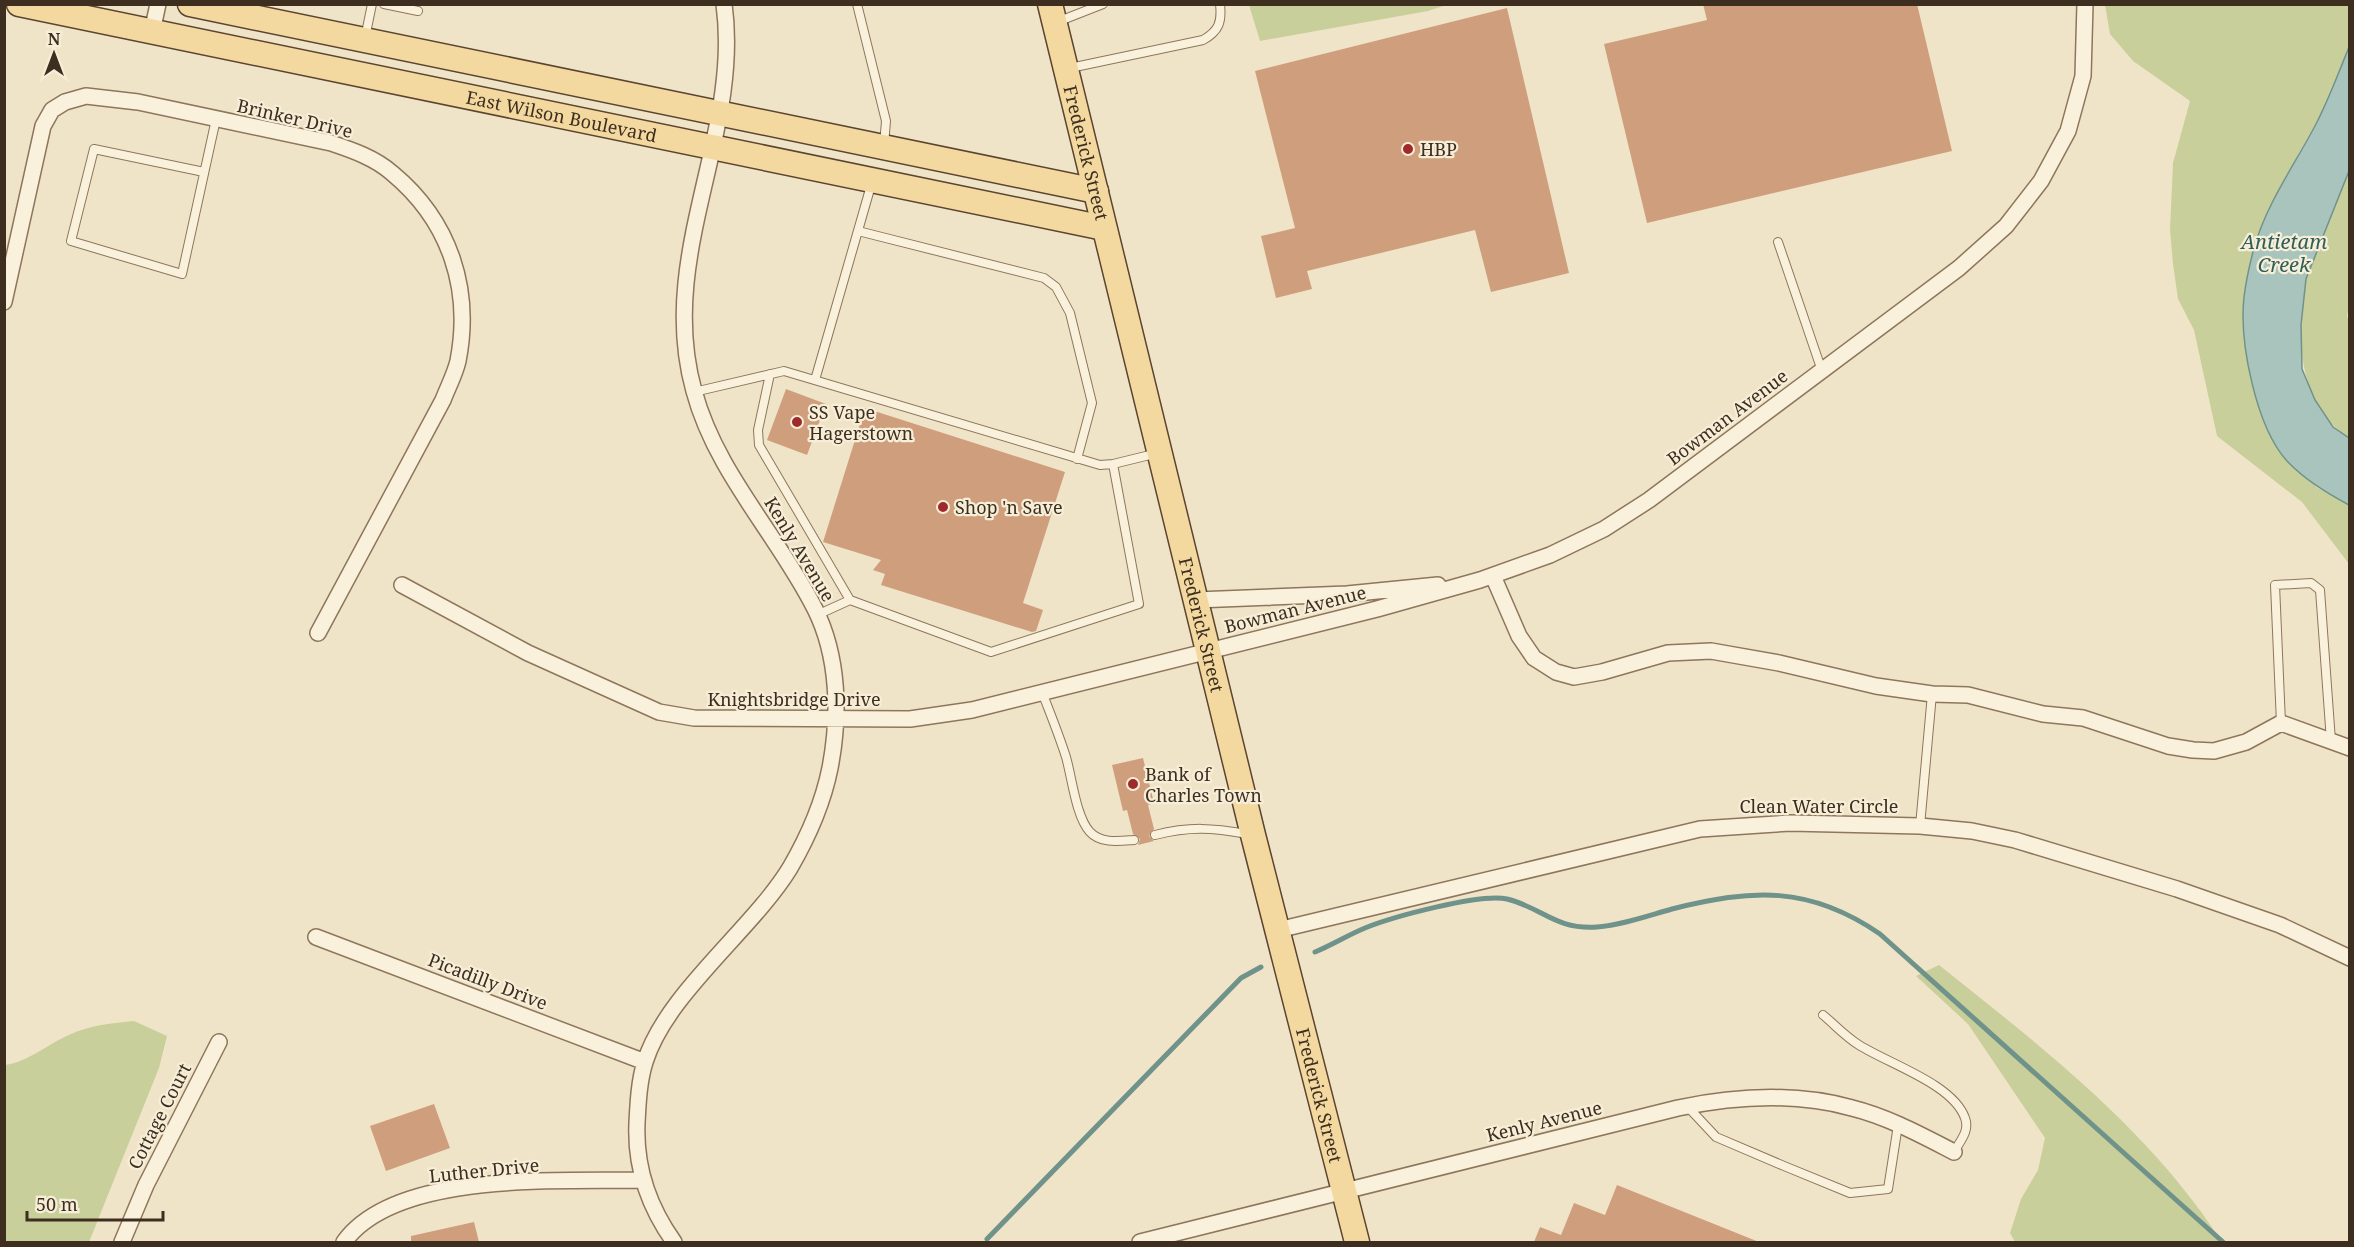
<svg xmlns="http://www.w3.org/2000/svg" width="2354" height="1247" viewBox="0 0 2354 1247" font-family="'Noto Serif',serif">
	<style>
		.green { fill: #c9cf9b }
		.water { fill: #a9c4bc; stroke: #6f938a; stroke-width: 1.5 }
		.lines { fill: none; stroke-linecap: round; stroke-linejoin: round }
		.stream { stroke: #6f938a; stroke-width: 5 }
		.building { fill: #cf9f7d }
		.lane-casing { stroke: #8d765c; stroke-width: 10 }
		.street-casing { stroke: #8d765c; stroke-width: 18 }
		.primary-casing { stroke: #5b4430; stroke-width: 27 }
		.lane { stroke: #faf1dc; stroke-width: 8 }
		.street { stroke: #faf1dc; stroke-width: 15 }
		.primary { stroke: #f3d9a0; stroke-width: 24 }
		.poi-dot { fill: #9e2a2b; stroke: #f7eed8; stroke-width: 2 }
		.labels { text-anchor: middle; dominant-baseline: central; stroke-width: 4.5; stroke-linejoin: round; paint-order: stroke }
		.street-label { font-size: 18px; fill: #3d2e20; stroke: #f7eed8 }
		.poi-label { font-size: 18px; fill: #3d2e20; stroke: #f7eed8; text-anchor: start }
		.water-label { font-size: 20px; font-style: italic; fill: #2f5d5a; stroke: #f7eed8 }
	</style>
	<rect width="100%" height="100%" fill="#f0e4c8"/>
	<path class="green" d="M1249 5V4L1446 5 1428 11 1260 41Z
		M2105 5H2349V47L2317 121 2281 185 2255 246 2244 298 2316 487 2349 505V564L2302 502 2217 436 2194 330 2178 299 2173 264 2170 230 2173 163 2190 101 2133 61 2110 34Z
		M2349 171 2350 300 2347 316 2350 324 2349 438C2298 405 2295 336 2306 281 2308 268 2316 255 2321 243 2330 219 2340 195 2349 171Z
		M1939 965C2043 1048 2149 1129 2222 1242H2015L2010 1233 2021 1199 2038 1170 2045 1138 1968 1024 1916 976Z
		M134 1021 167 1036 159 1068 89 1242H5V1065C28 1062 48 1044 69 1035 90 1025 112 1023 134 1021Z"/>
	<path class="water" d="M2349 47V171L2306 279 2301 325 2302 369 2315 400 2333 427 2349 438V505C2327 493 2305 480 2287 461 2256 427 2239 342 2244 297 2246 281 2250 263 2254 248 2267 202 2296 163 2317 122 2329 98 2339 72 2349 47Z"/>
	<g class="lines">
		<path class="stream" d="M1315 952C1332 945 1348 935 1365 928 1392 917 1480 893 1507 899 1541 907 1555 930 1597 927 1622 925 1647 916 1672 909 1752 889 1809 885 1880 934L2223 1242
			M987 1239 1241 978 1261 967"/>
	</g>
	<path class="building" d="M1703 4H1917L1952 151 1647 223 1604 44 1707 20Z
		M1507 8 1569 273 1491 292 1475 230 1307 271 1312 289 1276 298 1261 236 1295 228 1255 71Z
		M786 389 826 404 807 455 767 440Z
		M865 408 1065 472 1023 603 1043 610 1036 631 1032 632 881 585 885 574 873 570 881 560 823 542Z
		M1143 758 1154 803 1148 805 1154 829 1149 836 1154 841 1138 845 1140 839 1133 834 1127 810 1123 811 1112 765Z
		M434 1104 450 1148 386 1171 370 1126Z
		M1617 1185 1759 1242H1534L1540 1227 1561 1235 1574 1203 1605 1215Z
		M474 1222 479 1242H411V1236Z"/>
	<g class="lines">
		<g class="lane-casing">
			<path id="lane" d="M384 4 418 11
				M857 4 886 121 884 145
				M1057 22 1103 4
				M365 38 372 4
				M1070 68 1203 40C1219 31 1222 22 1220 4
				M204 172 94 149 71 241 182 274 216 119
				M858 231 1044 278 1056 287 1070 313 1092 403 1077 459
				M1778 242 1822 371
				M770 374 758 430 759 445 850 600 991 652 1139 604 1113 464
				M815 380 872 182
				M694 392 784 371 1100 465 1113 464 1158 453
				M817 615 850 600
				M1042 692C1050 713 1059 735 1066 757 1072 778 1076 817 1090 832 1101 844 1120 841 1134 840
				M2281 723 2275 585 2311 583 2320 590 2331 741
				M1920 826 1932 694
				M1155 835C1191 826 1212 828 1248 834
				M1823 1015C1835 1025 1846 1037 1859 1045 1889 1064 1953 1084 1965 1118 1970 1131 1960 1141 1954 1152
				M1687 1106 1716 1137 1784 1166 1850 1193 1888 1189 1898 1125"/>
		</g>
		<g class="street-casing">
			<path id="street" d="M152 32 158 4
				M4 302 43 126 52 110 65 102 86 96 138 102 331 143C352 150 375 158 392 173 450 221 472 289 458 361 455 374 448 387 443 400L318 633
				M1493 576 1519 636 1534 658 1556 672 1574 677 1602 672 1668 653 1711 651 1779 663 1876 686 1932 694 1968 695 2043 714 2083 718 2168 746 2193 750 2214 751 2246 742 2281 723 2350 748
				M402 585 528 653 659 712 694 718 910 719 972 710 1377 609 1480 580 1550 555 1604 529 1649 500 1959 268 2006 226 2041 181 2068 131 2083 76 2085 4
				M1196 600 1347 594 1438 585
				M1278 930 1700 829 1790 823 1920 826 1972 831 2015 840 2177 889 2280 925 2350 958
				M316 937 645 1062
				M122 1242 146 1185 219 1042
				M344 1242C396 1170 561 1182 642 1180
				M674 1242C649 1207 635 1167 637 1123 638 1103 639 1081 645 1062 666 994 752 930 790 868 808 837 823 803 830 768 840 716 839 657 815 609 778 535 716 473 694 391 656 256 742 136 724 4
				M1140 1242 1678 1108C1735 1096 1795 1092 1852 1108 1888 1117 1921 1135 1954 1152"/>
		</g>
		<g class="primary-casing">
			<g id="primary">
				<path id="s1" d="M19 4 1104 228"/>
				<path d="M190 4 1096 191"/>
				<path id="s2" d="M1050 4 1253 835 1357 1242"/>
			</g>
		</g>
		<use href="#lane" class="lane"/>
		<use href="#street" class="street"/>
		<use href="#primary" class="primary"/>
	</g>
	<g class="poi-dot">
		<circle cx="1408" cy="149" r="6"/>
		<circle cx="797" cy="422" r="6"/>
		<circle cx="943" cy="507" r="6"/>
		<circle cx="1133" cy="784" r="6"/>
	</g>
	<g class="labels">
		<g class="street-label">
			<text stroke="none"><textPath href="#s1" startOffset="554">East Wilson Boulevard</textPath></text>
			<text transform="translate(295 118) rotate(13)">Brinker Drive</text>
			<text stroke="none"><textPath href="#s2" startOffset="153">Frederick Street</textPath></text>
			<text transform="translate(1727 417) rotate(-37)">Bowman Avenue</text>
			<text transform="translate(800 549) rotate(59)">Kenly Avenue</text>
			<text transform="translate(1295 609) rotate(-14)">Bowman Avenue</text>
			<text stroke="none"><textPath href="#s2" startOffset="639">Frederick Street</textPath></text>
			<text x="794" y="699">Knightsbridge Drive</text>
			<text x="1819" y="806">Clean Water Circle</text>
			<text transform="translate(488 981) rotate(21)">Picadilly Drive</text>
			<text stroke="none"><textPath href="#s2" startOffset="1124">Frederick Street</textPath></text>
			<text transform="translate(159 1116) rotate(-63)">Cottage Court</text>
			<text transform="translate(1544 1121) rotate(-14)">Kenly Avenue</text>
			<text transform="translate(484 1170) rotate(-6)">Luther Drive</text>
		</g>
		<g class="poi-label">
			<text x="1420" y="149">HBP</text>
			<text x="809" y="412">SS Vape<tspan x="809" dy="21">Hagerstown</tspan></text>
			<text x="955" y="507">Shop 'n Save</text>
			<text x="1145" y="774">Bank of<tspan x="1145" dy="21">Charles Town</tspan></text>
		</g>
		<g class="water-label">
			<text x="2284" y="241">Antietam<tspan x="2284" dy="23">Creek</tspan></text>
		</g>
	</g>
	<rect width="2354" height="1247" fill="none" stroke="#3d2e20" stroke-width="12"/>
	<g transform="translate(54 54)" stroke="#f7eed8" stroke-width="4.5" paint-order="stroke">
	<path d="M0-4.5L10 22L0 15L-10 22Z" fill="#3d2e20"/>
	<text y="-9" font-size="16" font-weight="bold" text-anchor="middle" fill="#3d2e20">N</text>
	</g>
	<path d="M27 1211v9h136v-9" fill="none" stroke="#3d2e20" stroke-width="3"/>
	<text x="36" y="1211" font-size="18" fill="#3d2e20" stroke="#f7eed8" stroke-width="4.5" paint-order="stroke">50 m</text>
</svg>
